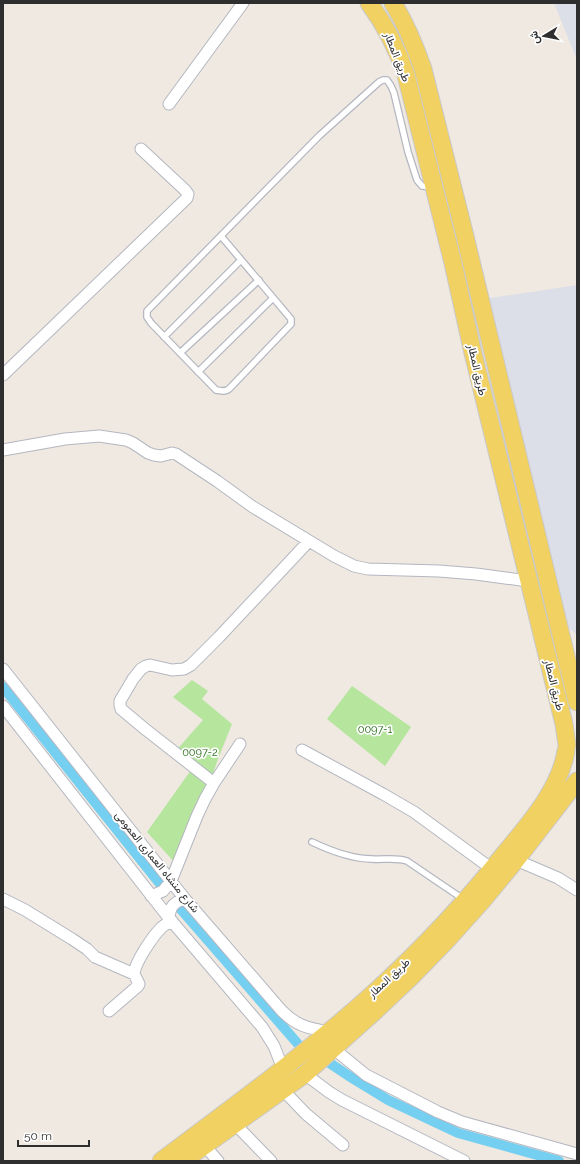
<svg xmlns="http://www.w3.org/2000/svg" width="580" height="1164" viewBox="0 0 580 1164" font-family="Raleway,Vazirmatn,sans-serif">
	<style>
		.airport { fill: #dcdee8 }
		.green { fill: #b6e59e }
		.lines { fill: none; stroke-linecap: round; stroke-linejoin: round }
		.canal { stroke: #75cff0; stroke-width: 10 }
		.lane-casing { stroke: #b4b7c1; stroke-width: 8 }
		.street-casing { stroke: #b4b7c1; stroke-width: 13 }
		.primary-casing { stroke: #c9c9c9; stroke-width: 19 }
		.lane { stroke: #fff; stroke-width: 5.5 }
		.street { stroke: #fff; stroke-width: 11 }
		.primary { stroke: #f2d163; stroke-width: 17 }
		.labels { text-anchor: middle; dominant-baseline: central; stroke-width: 3.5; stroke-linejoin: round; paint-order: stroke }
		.street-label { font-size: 11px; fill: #2e2e2e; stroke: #fff }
		.park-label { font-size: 11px; fill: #2c6e1b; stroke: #fff }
	</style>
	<rect width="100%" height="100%" fill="#efe9e1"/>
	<path class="airport" d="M554 3H577V60Z
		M577 285V635L568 627 484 299Z"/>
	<path class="green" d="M192 680 208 691 202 699 232 724 218 759 207 791 176 864 147 832 191 770 173 754 203 720 173 697Z
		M352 686 411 727 385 766 327 719Z"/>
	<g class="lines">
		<path class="canal" d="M3 687 160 884
			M178 906 298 1044
			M328 1062 352 1078 388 1100 458 1133 559 1161"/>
		<g class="lane-casing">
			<path id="lane" d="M221 236 291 319V324L229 389C225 392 222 391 216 390L151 323 147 317V311L319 136 379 82 383 80H387L391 86 394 93 408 152 417 180 422 186 433 187
				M164 337 241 260
				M180 353 259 280
				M198 372 273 298
				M312 842C331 851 351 859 372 859 384 860 396 857 407 861L463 899"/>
		</g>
		<g class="street-casing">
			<path id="street" d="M169 104 243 3
				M3 375 187 198 188 194 185 190 141 149
				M3 450 65 439 99 436 126 440 133 443 148 453 154 455 161 456 172 453 176 454 217 481 253 507 334 556 354 566 368 569 439 571 476 574 528 581
				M3 669 185 899 281 1010C296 1026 308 1028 329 1032
				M3 706 169 918 262 1027 274 1046 283 1069
				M302 750 383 794 414 812 492 869
				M214 783 145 729 121 709 120 705V701L133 679 141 669 146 666 150 665 172 670 184 669 191 665 219 637 309 541
				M516 860 558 878 577 890
				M151 896 163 891 171 881 197 816 205 799 214 783 240 744
				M3 899 25 910 72 939 87 949 95 957 134 974
				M169 918C170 906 174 902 185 899
				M109 1011 138 986 139 984 134 974C135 962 153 936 161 928 164 925 168 923 172 921
				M334 1049 366 1075 438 1112 462 1122 577 1154
				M305 1074 329 1092 342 1100 464 1161
				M283 1090 306 1114 343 1145
				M235 1124 271 1161
				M204 1145 218 1161"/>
		</g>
		<g class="primary-casing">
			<path id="primary" d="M369 3C386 26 397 48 406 75L453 263 473 353 564 724 567 745
				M393 3C406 24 415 46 423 69L464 232 577 702
				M161 1161C234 1106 309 1052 377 990 423 948 466 902 505 853 529 824 560 789 566 751
				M183 1161 305 1074 373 1013 411 977 448 939 483 900 516 860 577 781"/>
		</g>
		<use href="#lane" class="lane"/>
		<use href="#street" class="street"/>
		<use href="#primary" class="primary"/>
	</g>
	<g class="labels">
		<g class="street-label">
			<text transform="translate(397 57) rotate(68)">طريق المطار</text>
			<text transform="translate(477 370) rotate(77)">طريق المطار</text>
			<text transform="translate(554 685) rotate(76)">طريق المطار</text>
			<text transform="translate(157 862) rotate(51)">شارع منشاه العمارى العمومى</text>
			<text transform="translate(389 978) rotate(-43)">طريق المطار</text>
		</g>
		<g class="park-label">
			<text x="375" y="729">0097-1</text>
			<text x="200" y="752">0097-2</text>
		</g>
	</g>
	<rect width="580" height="1164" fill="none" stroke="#2e2e2e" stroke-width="8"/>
	<g transform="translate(544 36) rotate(260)" stroke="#ffffff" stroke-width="3" paint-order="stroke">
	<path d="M0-3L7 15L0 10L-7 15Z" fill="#2e2e2e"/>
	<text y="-6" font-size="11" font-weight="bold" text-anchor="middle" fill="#2e2e2e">ش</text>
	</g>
	<path d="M18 1140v6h71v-6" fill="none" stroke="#2e2e2e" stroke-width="2"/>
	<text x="24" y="1140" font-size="12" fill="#2e2e2e" stroke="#ffffff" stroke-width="3" paint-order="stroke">50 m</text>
</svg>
